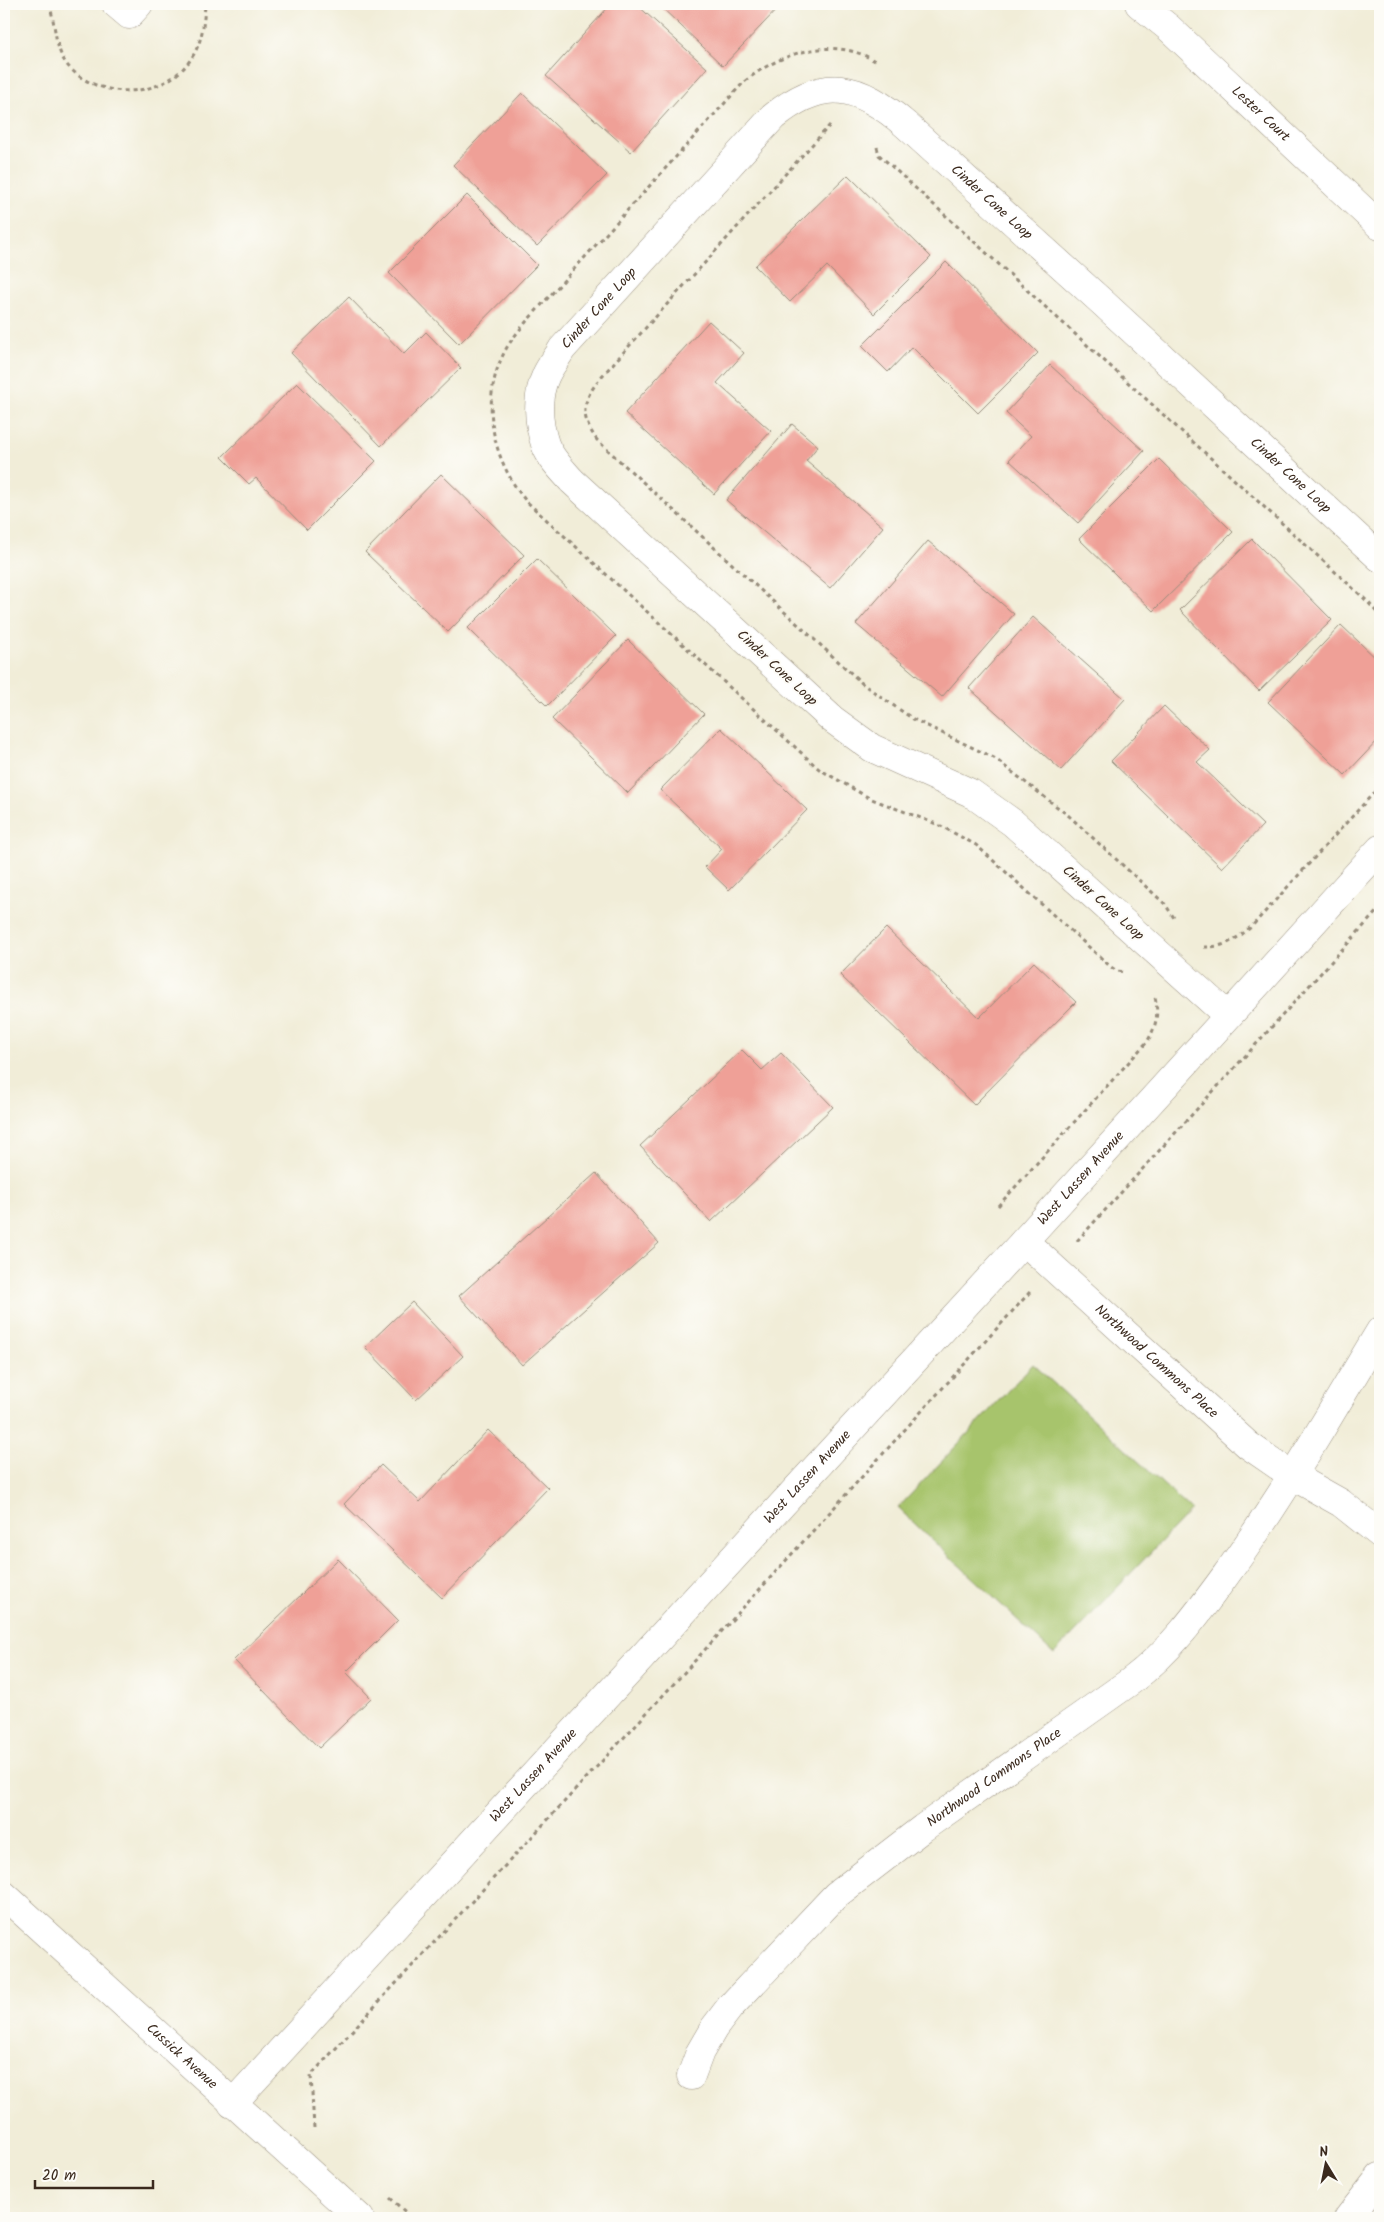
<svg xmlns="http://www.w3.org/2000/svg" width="1384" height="2222" viewBox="0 0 1384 2222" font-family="Kalam,sans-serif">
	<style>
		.green { fill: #a7c46c; stroke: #717745 }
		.building { fill: #efa097 }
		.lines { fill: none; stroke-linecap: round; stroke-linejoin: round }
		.street-casing { stroke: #968c7b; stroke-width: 29 }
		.path { stroke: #968c7b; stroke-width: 3; stroke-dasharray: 4 4; stroke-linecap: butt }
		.street { stroke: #fff; stroke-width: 28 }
		.labels { text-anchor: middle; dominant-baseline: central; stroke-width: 4; stroke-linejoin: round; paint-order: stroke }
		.street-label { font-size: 14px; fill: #3b2a1e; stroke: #fdfcf7 }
	</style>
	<rect width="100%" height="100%" fill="#fdfcf7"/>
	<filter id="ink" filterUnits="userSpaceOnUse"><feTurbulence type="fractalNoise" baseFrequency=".02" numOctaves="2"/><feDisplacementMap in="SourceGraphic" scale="10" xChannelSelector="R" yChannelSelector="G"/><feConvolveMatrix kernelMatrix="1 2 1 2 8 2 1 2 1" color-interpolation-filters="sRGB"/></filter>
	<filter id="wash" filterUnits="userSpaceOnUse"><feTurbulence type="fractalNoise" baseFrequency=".0096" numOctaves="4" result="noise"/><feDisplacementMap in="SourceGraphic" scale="20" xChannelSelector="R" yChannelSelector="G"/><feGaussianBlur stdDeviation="1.12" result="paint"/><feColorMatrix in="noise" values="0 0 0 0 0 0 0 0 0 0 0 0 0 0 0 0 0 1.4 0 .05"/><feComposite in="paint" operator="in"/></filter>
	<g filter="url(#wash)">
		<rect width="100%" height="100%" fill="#f1edd8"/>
		<path class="green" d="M1033 1364 1191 1510 1054 1654 898 1508Z"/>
		<g id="blocks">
			<path class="building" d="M611 4H636L707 68 631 152 546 76Z
				M658 4H782L723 66Z
				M522 93 607 175 537 246 453 165Z
				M848 175 931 257 874 314 827 266 790 302 755 266Z
				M467 195 537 265 459 344 389 273Z
				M946 262 1038 353 978 413 912 347 888 372 862 346Z
				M349 297 404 354 426 332 461 368 381 446 291 353Z
				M709 321 744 353 717 383 771 431 714 494 625 413Z
				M1050 365 1144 451 1078 523 1009 460 1031 436 1006 413Z
				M297 383 376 461 307 530 256 478 249 484 222 457Z
				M792 424 818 446 806 461 883 527 830 588 726 500Z
				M1159 459 1233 532 1153 611 1079 539Z
				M441 474 524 555 448 632 365 552Z
				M1252 539 1332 620 1259 691 1180 610Z
				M928 541 1014 614 942 697 856 624Z
				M537 559 616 636 547 706 468 628Z
				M1033 617 1125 699 1061 770 969 688Z
				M1341 625 1380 662V738L1345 775 1268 702Z
				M628 640 704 714 628 793 552 719Z
				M1164 706 1210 750 1197 762 1263 825 1222 868 1111 761Z
				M721 728 807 810 729 890 705 867 722 849 660 790Z
				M886 928 979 1018 1034 962 1076 1002 974 1105 840 975Z
				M742 1050 762 1070 781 1053 833 1107 711 1222 640 1146Z
				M596 1173 659 1243 522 1365 459 1296Z
				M412 1302 463 1356 416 1400 365 1347Z
				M488 1430 548 1488 442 1598 344 1504 381 1465 420 1502Z
				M338 1559 398 1620 346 1672 371 1698 319 1748 234 1660Z"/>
		</g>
	</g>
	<g filter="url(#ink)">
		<use href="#blocks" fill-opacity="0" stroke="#968c7b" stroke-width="1"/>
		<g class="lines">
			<g class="street-casing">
				<g id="street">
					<path d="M116 4 129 15 139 4"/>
					<path id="s1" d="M1139 4 1169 28 1380 226"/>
					<path id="s2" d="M1227 1015 1013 823 971 793 872 748 832 719 572 481C562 470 550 458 545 444 538 423 536 396 546 375 550 366 557 358 562 349L773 117C824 75 858 84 906 125L1102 302 1380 558"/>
					<path id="s3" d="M1024 1241 1248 1445 1293 1476 1341 1503 1380 1534"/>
					<path id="s4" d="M4 1895 360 2218"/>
					<path id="s5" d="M691 2076 700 2052 714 2028 730 2007 836 1895 923 1828 1131 1681C1173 1649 1201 1609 1231 1568 1286 1491 1332 1411 1380 1331"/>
					<path id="s6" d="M232 2104 1024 1241 1380 849"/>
					<path d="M1348 2218 1380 2177"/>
				</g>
			</g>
			<path class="path" d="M49 4C57 26 53 54 73 71 108 103 173 96 195 52 203 37 204 21 205 4
				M875 61C833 35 778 53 743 83L526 322C518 332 509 342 504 353 479 402 493 461 526 501L819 769 869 798 939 825 976 845 1111 967 1117 971 1126 972
				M830 125 601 377C583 400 578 414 597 440L864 685 913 719 994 758 1069 816 1165 904 1176 921
				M877 147 879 155 887 162 1367 601 1380 616
				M1204 947C1224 948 1237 939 1252 926L1380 786
				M998 1206 1147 1042C1156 1027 1159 1015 1155 997
				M1077 1241 1380 908
				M314 2128 311 2075 681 1676 1030 1292
				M390 2198 412 2218"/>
			<use href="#street" class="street"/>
		</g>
	</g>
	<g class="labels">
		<g class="street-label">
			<text stroke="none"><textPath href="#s1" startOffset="164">Lester Court</textPath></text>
			<text stroke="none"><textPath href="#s2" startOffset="1576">Cinder Cone Loop</textPath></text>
			<text stroke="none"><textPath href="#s2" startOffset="1052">Cinder Cone Loop</textPath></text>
			<text stroke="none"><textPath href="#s2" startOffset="1981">Cinder Cone Loop</textPath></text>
			<text transform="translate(777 668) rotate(43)">Cinder Cone Loop</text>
			<text transform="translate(1103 903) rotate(42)">Cinder Cone Loop</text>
			<text stroke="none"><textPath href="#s6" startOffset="1256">West Lassen Avenue</textPath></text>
			<text stroke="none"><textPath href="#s3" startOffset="179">Northwood Commons Place</textPath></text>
			<text stroke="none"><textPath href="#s6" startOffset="851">West Lassen Avenue</textPath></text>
			<text stroke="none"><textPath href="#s6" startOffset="446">West Lassen Avenue</textPath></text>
			<text stroke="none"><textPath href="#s5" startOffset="431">Northwood Commons Place</textPath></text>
			<text stroke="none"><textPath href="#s4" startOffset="240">Cussick Avenue</textPath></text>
		</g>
	</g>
	<rect width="1384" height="2222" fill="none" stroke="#fdfcf7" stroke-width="20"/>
	<g transform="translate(1326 2164) rotate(350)" stroke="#fdfcf7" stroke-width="4" paint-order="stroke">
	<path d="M0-4L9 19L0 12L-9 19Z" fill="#3b2a1e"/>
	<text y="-8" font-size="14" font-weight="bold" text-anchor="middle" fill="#3b2a1e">N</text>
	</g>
	<path d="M35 2180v8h118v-8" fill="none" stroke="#3b2a1e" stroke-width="2.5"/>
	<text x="42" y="2180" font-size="15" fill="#3b2a1e" stroke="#fdfcf7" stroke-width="4" paint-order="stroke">20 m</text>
</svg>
